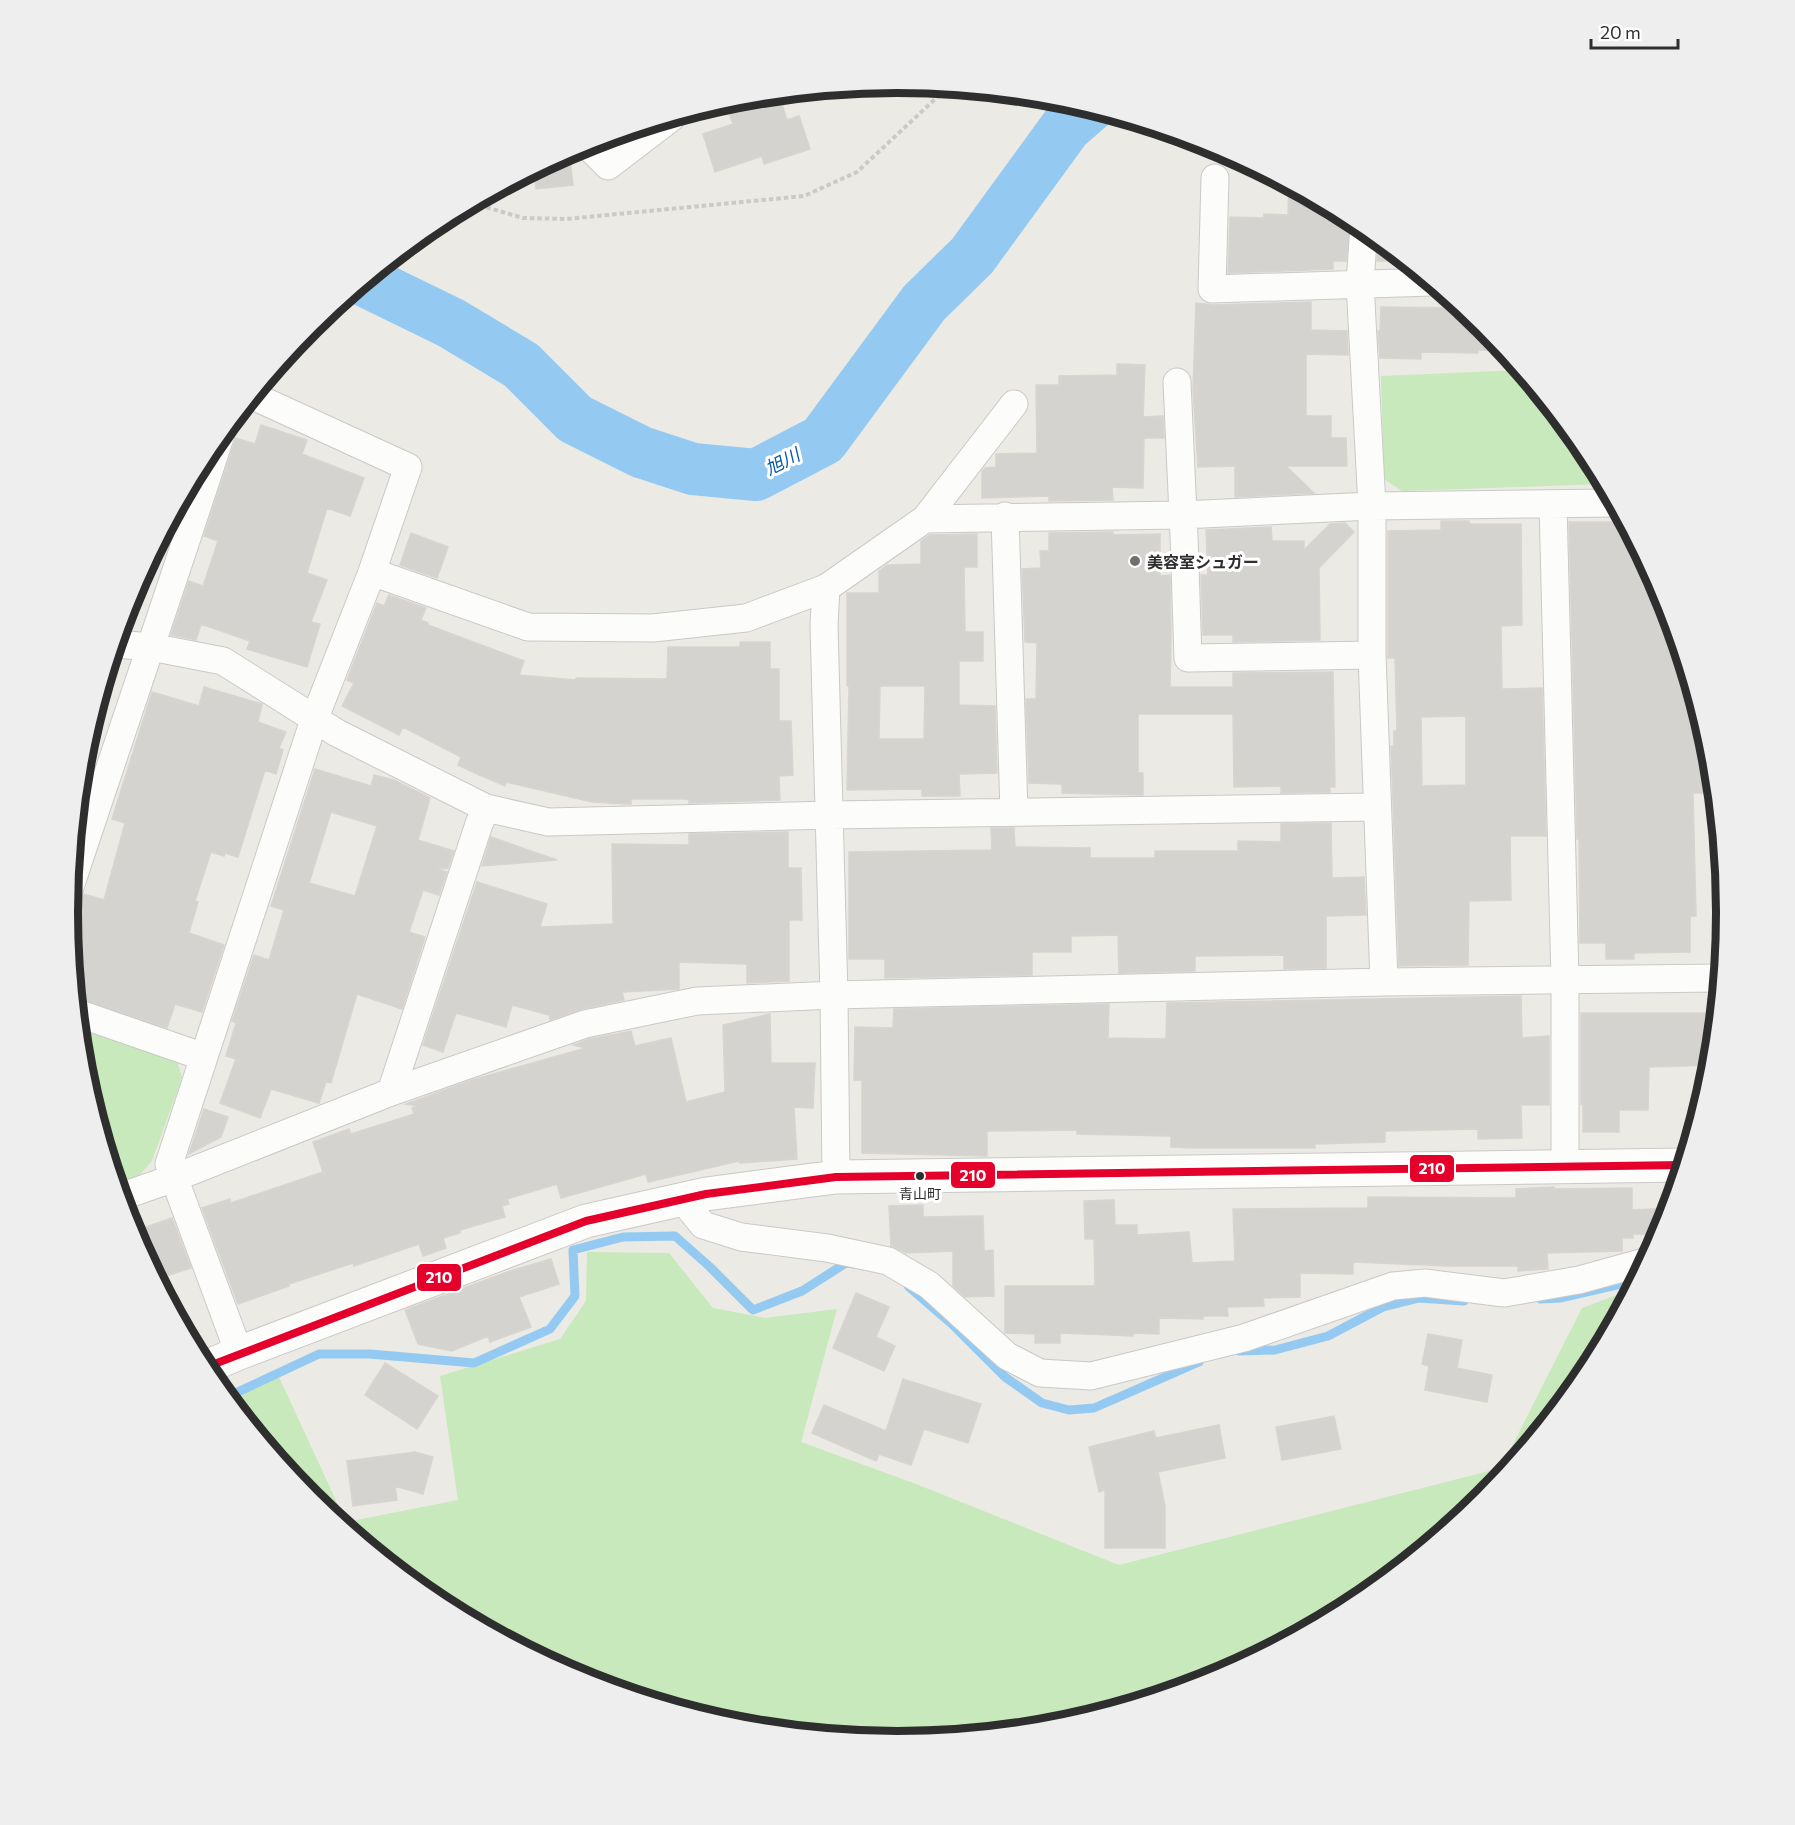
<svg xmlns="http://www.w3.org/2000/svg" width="1795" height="1825" viewBox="0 0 1795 1825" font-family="Commissioner,'Noto Sans JP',sans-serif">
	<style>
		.green { fill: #c7e9bb }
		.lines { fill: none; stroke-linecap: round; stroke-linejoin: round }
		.stream { stroke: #94caf1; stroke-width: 9 }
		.river { stroke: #94caf1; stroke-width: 52 }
		.building { fill: #d5d3cf; stroke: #d7d5d0; stroke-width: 1.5; fill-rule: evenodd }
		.street-casing { stroke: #cac9c9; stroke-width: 29 }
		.secondary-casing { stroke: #cac9c9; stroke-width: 35 }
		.path { stroke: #cacac9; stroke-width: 4; stroke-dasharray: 4.5 3; stroke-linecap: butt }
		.street { stroke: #fcfcfb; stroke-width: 27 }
		.secondary { stroke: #fcfcfb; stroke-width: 33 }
		.bus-1-casing { stroke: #fff; stroke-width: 12 }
		.bus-1 { stroke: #e4002b; stroke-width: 8 }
		.poi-dot { fill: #70706e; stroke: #fff; stroke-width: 2 }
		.bus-dot { fill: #2e2e2e; stroke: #fff; stroke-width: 2 }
		.labels { text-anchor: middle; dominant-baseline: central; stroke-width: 6; stroke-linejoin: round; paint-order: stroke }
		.bus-label { font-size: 14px; fill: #2e2e2e; stroke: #fff }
		.poi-label { font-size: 16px; font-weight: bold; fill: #2e2e2e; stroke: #fff; text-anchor: start }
		.water-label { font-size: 18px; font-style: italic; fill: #0558aa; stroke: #fff }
		.rim { fill: none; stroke: #2e2e2e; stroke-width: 8 }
		.line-badge { stroke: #fff; stroke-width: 2 }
		.badge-label { font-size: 16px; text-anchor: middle; font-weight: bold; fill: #fff }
	</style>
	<rect width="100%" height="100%" fill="#eceae4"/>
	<path class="green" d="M1521 370 1588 452 1605 484 1402 491 1384 479 1381 376Z
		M79 1026 177 1061 182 1078 152 1161 134 1181 117 1186 83 1074Z
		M587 1252 669 1253 713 1308 765 1318 837 1309 801 1442 916 1484 1119 1565 1501 1468 1582 1308 1633 1289 1587 1374 1484 1500 1358 1603 1215 1679 1059 1727 897 1742 735 1726 580 1679 436 1602 310 1499 226 1396 278 1375 346 1522 458 1500 440 1376 560 1339 586 1301Z"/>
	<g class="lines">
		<path class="stream" d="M908 1286 952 1324 1005 1377 1042 1403 1069 1410 1094 1408 1199 1362
			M1540 1299 1560 1298 1638 1280
			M1239 1351 1275 1350 1328 1336 1383 1307 1419 1298 1464 1301
			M227 1397 319 1354H370L474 1363 550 1329 575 1296 573 1250 623 1237 675 1236 710 1267 753 1310 802 1291 846 1263 854 1264"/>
		<path class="river" d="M365 281 451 323 521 365 575 419 641 452 693 469 756 475 823 440 924 303 972 256 1066 127 1089 107"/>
	</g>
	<path class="building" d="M779 94 787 120 799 116 810 149 764 164 762 156 715 172 703 134 733 124 725 102 736 98Z
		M570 158 573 185 536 189 534 170 552 160Z
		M1289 185 1351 218 1346 261H1333V269L1228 273 1230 217 1264 218V214L1288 215Z
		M1379 239 1406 261H1377Z
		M1311 302V330L1347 331 1348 355 1306 354V416H1331V438H1346L1347 466H1286L1314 493 1235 497V466L1198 467 1193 389 1196 303 1213 305Z
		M1381 307 1463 308 1485 326 1505 351 1478 350V353L1421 352V359L1380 358 1378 331H1380Z
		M1117 364 1145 365 1143 417 1163 416 1164 438H1144L1143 488 1112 487 1113 500 1049 501V496L982 498V471L985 468 996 467V454L1037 453 1036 385H1059V376L1117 375Z
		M261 425 307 440 302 454 364 478 350 516 327 508 307 573 327 580 311 622 320 624 307 667 247 649 250 641 201 624 196 640 171 635 189 581 203 586 218 541 204 536 236 438 255 444Z
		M1441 521H1469V524H1521L1522 625 1501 626 1502 689 1542 688 1546 836H1510L1511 900 1469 901 1468 965 1399 966 1391 746H1394V731H1397L1395 658H1388V531L1441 530ZM1466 716V785L1422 786 1421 717Z
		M1569 522H1625L1664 595 1712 751 1716 793H1693L1696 916H1690V952L1634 953V959H1606V943H1580L1579 839H1577Z
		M1345 523 1354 532 1319 568 1320 640 1233 642V635H1203L1201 575H1208L1206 530 1271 527 1272 541H1304V550L1330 524Z
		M1113 532V535L1160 534V576L1170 575 1171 635 1170 687H1233V673L1333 672 1335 787H1330V792L1281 793V786L1234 787 1233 714H1138V773H1143V795L1062 793V784L1029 783 1026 699H1036L1037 643 1025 642 1022 569 1041 568 1040 551H1049V533Z
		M411 533 448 547 437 578 400 565Z
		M977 534V567H964L965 632H983V661H959V705L995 706 997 773 959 774 960 796H922V789L847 790 849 686H847V593H879V571L887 565 921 564V541L930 535ZM880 686H925L924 739H879Z
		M389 595 426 608 421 620 428 623V625L524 661 519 675 576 680V678L667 679 668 647H740V642H770V669H779V721H791L793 775 779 776 780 800 689 803V800L685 799H631V804H626L592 802 506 782 505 786 475 773 458 765 461 757 403 727 399 735 342 706 354 683 347 680 377 603 384 606Z
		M204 687 262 704 258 722 286 732 279 748 283 750 276 774 265 770 238 857 225 853 224 856 211 852 195 901 198 902 189 933 224 945 202 1012 175 1004 167 1028 76 998 69 924 76 901 84 894 104 900 125 823 112 819 152 692 199 706Z
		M315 769 371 786 374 775 394 780 430 798 418 840 454 851 448 868 437 869 447 872 439 895 423 890 409 932 425 937 402 1009 357 994 331 1083 326 1082 319 1103 271 1089 260 1118 220 1103 236 1059 226 1056 236 1023 232 1021 254 955 269 960 284 910 271 906ZM331 812 377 826 355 896 309 883Z
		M1331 823 1332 878 1364 877 1366 915 1326 916V968L1284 969V955L1195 956V971L1119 973 1118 935 1071 936V952H1032V975L885 978V959H849V852L992 850 991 828H1014L1015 847 1090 848V858H1155V851H1238V841L1281 842V824Z
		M788 832V868H801L802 920H789V981L747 983V964L679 962V989L622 992 624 1000 582 1009 550 1020 549 1015 512 1005 506 1027 456 1013 443 1052 423 1045 477 882 547 904 540 927 613 924 612 844 689 845V834Z
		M491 837 557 860 482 866Z
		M1521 996 1522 1038 1549 1036V1105H1521L1522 1138 1478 1139V1129L1385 1131V1142L1315 1144V1148H1193L1171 1147V1136L1077 1134V1130L987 1131V1156L862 1153V1080H854L855 1027 893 1028 894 1009 1109 1004 1108 1038 1166 1039 1167 1003Z
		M1581 1013H1718L1712 1065 1649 1067 1648 1110H1619V1132H1583V1104H1581Z
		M770 1014 771 1063H815L813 1108 794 1107 797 1159 740 1163 739 1161 648 1182 646 1174 561 1198 557 1184 507 1199 509 1204 502 1206 505 1217 460 1230V1233L443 1238 446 1248 423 1256 419 1244 354 1266 353 1263 289 1284V1286L238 1304 202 1208 230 1199 231 1203 323 1172 313 1142 349 1129 351 1134 414 1114 412 1108 417 1106 406 1104 472 1080 586 1048 573 1045 589 1039 631 1031 635 1046 671 1038 686 1102 725 1092 723 1025Z
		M204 1109 228 1117 221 1137 189 1154Z
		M1554 1187V1189L1632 1188V1210L1671 1208 1662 1234H1633V1238H1622V1251L1547 1253 1548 1269 1518 1271V1266H1447L1353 1262V1274L1300 1273V1297L1263 1298 1264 1306 1227 1307 1228 1316H1203V1319L1159 1318V1334L1133 1333V1336L1060 1333V1343H1035V1334L1005 1333V1286H1095L1094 1239H1085L1084 1201 1114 1200 1115 1225H1137V1235L1189 1232 1192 1263 1235 1261 1233 1209 1368 1208V1197L1516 1198V1189Z
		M923 1205V1217L983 1216 984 1251 993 1250 994 1296 965 1297 953 1286V1251L906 1253 891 1246 889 1206Z
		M172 1218 191 1268 157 1279 145 1257 149 1255 140 1229Z
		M551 1259 559 1284 519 1297 531 1327 490 1342 488 1336 452 1351 418 1344 405 1310 510 1271Z
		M856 1293 889 1307 876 1337 895 1346 884 1371 833 1348Z
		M1428 1334 1462 1340 1457 1368 1492 1375 1487 1402 1425 1390 1429 1366 1422 1364Z
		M385 1363 438 1396 417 1429 365 1395Z
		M903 1379 981 1404 968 1443 924 1429 911 1465 879 1454 876 1461 812 1433 824 1405 886 1431Z
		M1334 1416 1341 1449 1282 1460 1276 1427Z
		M1219 1425 1225 1458 1158 1472 1165 1506V1548H1105V1490L1099 1492 1089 1447 1154 1431 1156 1438Z
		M415 1452 433 1457 423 1494 395 1486 397 1500 353 1506 347 1461Z"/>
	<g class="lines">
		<g class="street-casing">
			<path id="street" d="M586 144 608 166 671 118
				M1215 178 1212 289 1431 282
				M1364 226 1360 283 1372 506V655L1384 982
				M1177 382 1184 536 1188 658 1372 655
				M1553 504 1565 980V1168
				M1005 516 1014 812
				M925 519 1182 515 1372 506 1615 503
				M372 572 528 627 653 628 746 618 826 588 925 519 1014 404
				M826 588 824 625 834 995 836 1177
				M116 644 151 647 223 661 337 733 486 808 548 822 830 815 1376 807
				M70 887C120 736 172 586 221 434
				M77 1013 204 1057
				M391 1092 479 824 486 808
				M120 1197 174 1178 391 1092 585 1024 697 1001 834 995 1384 982 1721 978
				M682 1199 703 1225 741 1237 827 1248 888 1261 929 1285 1007 1356 1040 1373 1091 1376 1244 1338 1393 1286 1425 1283 1504 1293 1579 1280 1648 1261
				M239 1353 169 1164 314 720 372 572 408 467 253 396"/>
		</g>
		<g class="secondary-casing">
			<path id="secondary" d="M204 1368 239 1353 586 1221 706 1194 836 1177 1684 1165"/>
		</g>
		<path class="path" d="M472 203 523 218 566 219 804 196 857 172 948 87"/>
		<use href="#street" class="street"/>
		<use href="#secondary" class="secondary"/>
		<g class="bus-1-casing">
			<path id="bus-1" d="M204 1368 586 1221 706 1194 836 1177 1684 1165"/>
		</g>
		<use href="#bus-1" class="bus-1"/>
	</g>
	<circle class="poi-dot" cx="1135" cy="561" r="6"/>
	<circle class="bus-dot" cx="920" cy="1176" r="5"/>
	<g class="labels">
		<g class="bus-label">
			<text x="920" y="1193">青山町</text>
		</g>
		<g class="poi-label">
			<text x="1147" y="561">美容室シュガー</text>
		</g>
		<g class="water-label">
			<text transform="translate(782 461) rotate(-27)">旭川</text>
		</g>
	</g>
	<path d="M0 0H1795V1825H0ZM78 912a819 819 0 1 1 1638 0a819 819 0 1 1-1638 0Z" fill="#eee" fill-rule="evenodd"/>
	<path class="rim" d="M78 912a819 819 0 1 1 1638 0a819 819 0 1 1-1638 0Z"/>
	<g class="line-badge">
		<rect x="1409" y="1154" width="46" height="29" rx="6" fill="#e4002b"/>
		<rect x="950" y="1161" width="46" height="28" rx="6" fill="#e4002b"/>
		<rect x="416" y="1263" width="46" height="29" rx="6" fill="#e4002b"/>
	</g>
	<g class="badge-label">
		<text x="1432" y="1174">210</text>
		<text x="973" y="1181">210</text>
		<text x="439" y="1283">210</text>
	</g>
	<path d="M1591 39v9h87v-9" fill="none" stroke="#2e2e2e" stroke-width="3"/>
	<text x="1600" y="39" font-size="18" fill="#2e2e2e" stroke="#ffffff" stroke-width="4.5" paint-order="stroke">20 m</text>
</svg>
